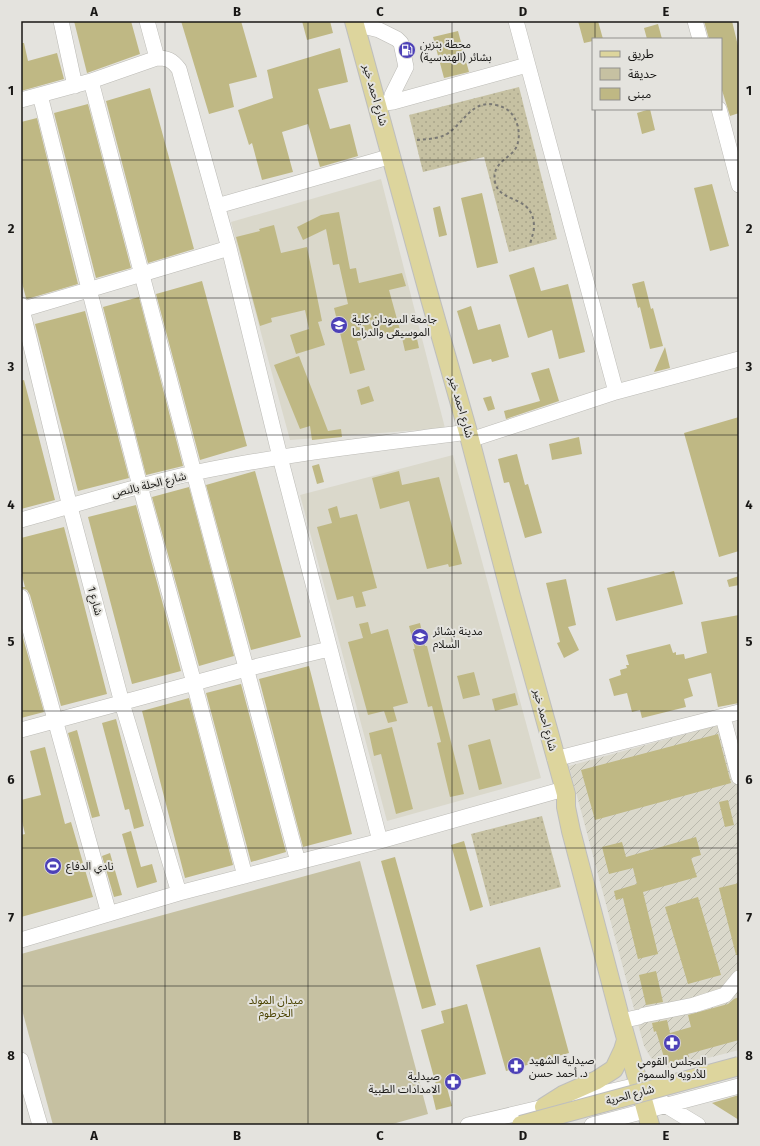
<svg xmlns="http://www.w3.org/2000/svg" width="760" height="1146" viewBox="0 0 760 1146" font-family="'Fira Sans','Noto Sans Arabic',sans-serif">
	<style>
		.built { fill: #dad8cb }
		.industrial { fill: url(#industrial-furrows) }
		.grass { fill: url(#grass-dots) }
		.green { fill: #c6c1a2 }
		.building { fill: #bfb884 }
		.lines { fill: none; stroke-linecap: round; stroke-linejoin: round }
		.minor-casing { stroke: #bcbbb6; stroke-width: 16 }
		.major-casing { stroke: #bebebd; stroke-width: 20 }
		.path { stroke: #797874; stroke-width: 2; stroke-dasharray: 3 3; stroke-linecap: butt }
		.minor { stroke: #fff; stroke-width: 15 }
		.major { stroke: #ddd59d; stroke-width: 18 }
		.major-bridge-casing { stroke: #bebebd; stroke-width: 20; stroke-linecap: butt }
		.major-bridge { stroke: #ddd59d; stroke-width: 18 }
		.grid { fill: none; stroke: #181715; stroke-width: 1; stroke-opacity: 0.55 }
		.labels { text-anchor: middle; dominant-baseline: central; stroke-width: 4; stroke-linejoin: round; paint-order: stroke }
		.poi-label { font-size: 11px; fill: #181715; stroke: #e4e3de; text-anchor: start }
		.street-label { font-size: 11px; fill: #181715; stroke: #e4e3de }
		.park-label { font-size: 11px; fill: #4a4200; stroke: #e4e3de }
		.neatline { fill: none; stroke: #181715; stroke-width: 1.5 }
		.grid-label { font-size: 13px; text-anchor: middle; font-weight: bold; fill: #181715 }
	</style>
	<defs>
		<pattern id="industrial-furrows" width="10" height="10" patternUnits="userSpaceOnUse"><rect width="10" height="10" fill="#dad8cb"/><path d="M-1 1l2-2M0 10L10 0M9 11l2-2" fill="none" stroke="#bab9ad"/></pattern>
		<pattern id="grass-dots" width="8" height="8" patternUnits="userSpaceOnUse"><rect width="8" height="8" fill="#c6c1a2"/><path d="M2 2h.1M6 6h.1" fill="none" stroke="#a9a58b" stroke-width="1.8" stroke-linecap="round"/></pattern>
	</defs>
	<rect width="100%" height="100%" fill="#e4e3de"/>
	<path class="built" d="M381 179 445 428 290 440 231 222Z
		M453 455 541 778 387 821 300 495Z"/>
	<path class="industrial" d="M722 724 739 790V1050L669 1068 651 1058 644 1046 569 766Z"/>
	<path class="grass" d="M519 87 557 239 509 252 484 157 423 172 409 115Z
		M542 816 561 887 490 906 471 834Z"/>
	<path class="green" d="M360 861 428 1114 389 1125H53L21 1006V954Z"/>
	<path class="building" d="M74 21H131L140 54 87 73Z
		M181 21H241L257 77 229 84 234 107 209 114Z
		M302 21H330L333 33 307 40Z
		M578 21H598L603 39H593V41L584 43Z
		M704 21H732L739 50V113L730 116 721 87V39H709Z
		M658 24 662 39H647L644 28Z
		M458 31 469 72 444 78 433 37Z
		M21 43H24L28 61 57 53 64 79 21 91Z
		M340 48 348 82 318 89 330 129 350 124 358 156 320 167 308 124 282 132 293 172 262 180 252 143 249 145 238 110 273 98 267 70Z
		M150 88 194 249 148 263 106 101Z
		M88 104 131 268 96 278 54 113Z
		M650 109 655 130 642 134 637 113Z
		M37 118 78 284 27 299 26 298 21 279V122Z
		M712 184 729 246 710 251 694 188Z
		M482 193 498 263 477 268 461 198Z
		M440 206 447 235 439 237 433 208Z
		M339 212 350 269 356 268 359 283 402 273 406 286 389 290 400 330 357 341 365 370 350 374 334 308 348 304 339 264 333 265 326 229 303 240 297 227 321 215Z
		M274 225 281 253 307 247 322 321 318 322 325 345 296 354 290 335 309 329 305 310 271 318 272 322 260 326 236 237 260 231 259 229Z
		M534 267 541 291 568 284 585 352 559 359 552 330 528 338 509 275Z
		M202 281 247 446 200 460 156 294Z
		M644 281 651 309 653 308 663 346 650 349 640 307 638 308 632 284Z
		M139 297 183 466 146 475 103 307Z
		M471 306 478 330 500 324 509 357 492 362 491 359 473 364 457 311Z
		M85 311 129 478 78 491 35 324Z
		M416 334 419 348 405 351 402 338Z
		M665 347 670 368 654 372Z
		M299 356 328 431 341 429 342 437 312 440 310 426 300 429 274 365Z
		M549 368 559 401 506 419 504 411 540 401 531 373Z
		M24 380 55 500 21 509V381Z
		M369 386 374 401 361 405 357 390Z
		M491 396 495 409 488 411 483 398Z
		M739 417V551L719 557 684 433Z
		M579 437 582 454 552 460 549 444Z
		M517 454 525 485 528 484 542 533 525 538 509 482 504 483 498 459Z
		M319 464 324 482 317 484 312 466Z
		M255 471 301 637 251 650 206 485Z
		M399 471 402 485 439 477 462 564 449 567 448 564 427 569 409 501 380 509 372 478Z
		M189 487 234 656 199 666 152 497Z
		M136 505 181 671 132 684 88 517Z
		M337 506 340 518 357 514 377 588 362 592 366 606 356 608 353 596 337 600 317 527 332 523 328 509Z
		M64 527 107 694 61 706 30 595 27 590 21 588V587H25L21 572V538Z
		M674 571 683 604 616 621 607 588Z
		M739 576V585L729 587 727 580Z
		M566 579 576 625 568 627 579 650 564 658 557 643 560 642 546 583Z
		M739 615V703L718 707 711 673 688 679 693 696 684 699 686 707 642 718 640 710 632 712 627 693 614 696 609 679 621 675 620 670 627 668 626 665H629L626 655 670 644 673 653 676 652V655L684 654 685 659 707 653 701 622Z
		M368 622 371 634 388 629 408 703 393 707 397 721 388 723 384 711 368 715 348 642 363 638 359 624Z
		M420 623 425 646H427L464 794 450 797 437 743 441 742 432 706 428 707 413 649H415L409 626Z
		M21 631 44 712 21 718Z
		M309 666 352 834 303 847 259 679Z
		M474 672 480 695 463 699 457 676Z
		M241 684 286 852 251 862 206 693Z
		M515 693 518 705 495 711 492 699Z
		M189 698 233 865 185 878 142 711Z
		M116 719 144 826 134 829 129 809 125 810 102 723Z
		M392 727 413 809 396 814 381 754 374 756 369 733Z
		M77 730 100 816 92 818 68 733Z
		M718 734 731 783 595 820 581 770Z
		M490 739 502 784 479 790 468 745Z
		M45 747 65 824 71 822 93 897 21 917V835L25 834 21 817V800L41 795 30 751Z
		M728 800 734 825 725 827 719 802Z
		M131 831 141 867 152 864 157 882 137 888 122 834Z
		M696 837 701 855 691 858 697 877 643 892 658 954 638 959 623 898 616 900 614 891 637 884 633 868 609 874 602 847 622 842 626 857Z
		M464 841 483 907 470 911 451 845Z
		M110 853 122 895 114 897 102 856Z
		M395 857 436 1005 422 1009 381 861Z
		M739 883V955H736L719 888Z
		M698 897 721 975 688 984 665 907Z
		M540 947 569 1053 506 1071 476 965Z
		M656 971 663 1002 646 1005 639 975Z
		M739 997V1040L688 1054 689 1057 666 1064 656 1031 654 1032 652 1023 667 1020 670 1033 691 1027 688 1015 728 1004 734 999Z
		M467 1004 486 1074 446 1084 452 1106 436 1110 432 1093 438 1092 421 1030 444 1023 441 1011Z
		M739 1095V1120L712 1103Z"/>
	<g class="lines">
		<g class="minor-casing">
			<path id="minor" d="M61 21 75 86
				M147 21 157 58C168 58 172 60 179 69L229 248 280 457 380 841
				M516 21 616 392
				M695 21 700 39
				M355 24 379 30 397 39 401 43 406 67 392 95 393 102
				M91 81 194 473 298 862
				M40 95 89 289 140 486 194 683 245 876
				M21 100 91 81 157 58
				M377 104 393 102 527 65
				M719 109 739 185
				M217 206 392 156
				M21 305 70 507 122 703 179 893
				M21 310 229 248
				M470 440 616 392 739 359
				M21 520C78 504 135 486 193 473 284 454 376 444 468 432
				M21 597 109 914
				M723 717 739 777
				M21 730 246 669 329 649
				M555 759 739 712
				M21 940 179 893 380 841 564 789
				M644 1015 694 1005 725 995 739 978
				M630 1019 639 1017
				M21 1060 40 1125
				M468 1125 629 1087H649L665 1105 698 1125
				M592 1125 739 1086"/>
		</g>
		<g class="major-casing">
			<path id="major" d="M354 21 427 288 468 432 511 596 566 794V807L571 831 620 1017 650 1125
				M544 1107 563 1095 597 1080 614 1069 623 1050 626 1040"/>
		</g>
		<path class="path" d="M417 140C427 139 438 139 447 134 464 123 472 99 496 105 505 107 511 111 515 119 520 128 521 145 512 153 502 162 492 167 495 182 499 204 534 194 534 227 534 232 531 239 530 245"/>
		<use href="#minor" class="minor"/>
		<use href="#major" class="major"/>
		<g class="major-bridge-casing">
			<path id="major-bridge" d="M521 1125 739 1066"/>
		</g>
		<use href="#major-bridge" class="major-bridge"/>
	</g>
	<path class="grid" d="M165 21V1125M308 21V1125M452 21V1125M595 21V39M595 109V1125M21 160H739M21 298H739M21 435H739M21 573H739M21 711H739M21 848H739M21 986H739"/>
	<defs>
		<g id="fuel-disc" transform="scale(0.9)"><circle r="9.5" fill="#4d41b7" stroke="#e4e3de"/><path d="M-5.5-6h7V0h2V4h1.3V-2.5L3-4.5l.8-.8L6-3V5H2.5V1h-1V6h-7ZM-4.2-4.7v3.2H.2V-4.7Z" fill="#fff"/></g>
		<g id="university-disc" transform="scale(0.9)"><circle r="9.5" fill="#4d41b7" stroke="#e4e3de"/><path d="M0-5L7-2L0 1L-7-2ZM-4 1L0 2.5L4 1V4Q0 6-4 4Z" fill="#fff"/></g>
		<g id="stadium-disc" transform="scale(0.9)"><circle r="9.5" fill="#4d41b7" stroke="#e4e3de"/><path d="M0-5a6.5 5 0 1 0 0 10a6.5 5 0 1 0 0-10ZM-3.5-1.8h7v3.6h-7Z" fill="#fff"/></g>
		<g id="pharmacy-disc" transform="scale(0.9)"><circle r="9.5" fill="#4d41b7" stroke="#e4e3de"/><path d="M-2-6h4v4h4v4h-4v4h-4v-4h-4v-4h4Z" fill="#fff"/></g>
	</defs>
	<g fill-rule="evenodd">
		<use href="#fuel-disc" x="407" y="50"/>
		<use href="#university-disc" x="339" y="325"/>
		<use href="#university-disc" x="420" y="637"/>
		<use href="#stadium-disc" x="53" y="866"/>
		<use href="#pharmacy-disc" x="672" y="1043"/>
		<use href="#pharmacy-disc" x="516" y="1066"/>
		<use href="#pharmacy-disc" x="453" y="1082"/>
	</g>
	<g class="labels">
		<g class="poi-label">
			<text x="420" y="44">محطة بنزين<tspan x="420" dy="13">بشائر (الهندسية)</tspan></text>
			<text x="352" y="319">جامعة السودان كلية<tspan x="352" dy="13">الموسيقى والدراما</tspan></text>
			<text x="433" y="631">مدينة بشائر<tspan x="433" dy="13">السلام</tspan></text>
			<text x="66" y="866">نادي الدفاع</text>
			<text x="529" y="1060">صيدلية الشهيد<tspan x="529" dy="13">د. أحمد حسن</tspan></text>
			<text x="672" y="1061" text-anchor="middle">المجلس القومي<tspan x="672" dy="13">للأدويه والسموم</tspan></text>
			<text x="440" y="1076" text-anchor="end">صيدلية<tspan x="440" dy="13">الامدادات الطبية</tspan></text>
		</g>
		<g class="street-label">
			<text transform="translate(375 95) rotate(74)">شارع احمد خير</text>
			<text transform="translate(461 407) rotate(74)">شارع احمد خير</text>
			<text transform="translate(149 485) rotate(-14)">شارع الحلة بالنص</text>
			<text transform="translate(95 601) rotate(75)">شارع 1</text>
			<text transform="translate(545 720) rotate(75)">شارع احمد خير</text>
			<text transform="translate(630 1095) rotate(-15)">شارع الحرية</text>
		</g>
		<g class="park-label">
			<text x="276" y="1000">ميدان المولد<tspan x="276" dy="13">الخرطوم</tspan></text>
		</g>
	</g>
	<rect width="760" height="1146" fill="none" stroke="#e4e3de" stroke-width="44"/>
	<rect x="592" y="38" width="130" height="72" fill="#e4e3de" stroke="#92918e"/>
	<rect x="600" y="51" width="20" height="6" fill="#ddd59d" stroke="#92918e"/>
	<text x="628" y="58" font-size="12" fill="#181715">طريق</text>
	<rect x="600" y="68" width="20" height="12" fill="#c6c1a2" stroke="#92918e"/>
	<text x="628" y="78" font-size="12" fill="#181715">حديقة</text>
	<rect x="600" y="88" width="20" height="12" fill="#bfb884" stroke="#92918e"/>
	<text x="628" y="98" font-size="12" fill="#181715">مبنى</text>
	<rect x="22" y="22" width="716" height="1102" class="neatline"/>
	<g class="grid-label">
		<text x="94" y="16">A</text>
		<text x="237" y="16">B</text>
		<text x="380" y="16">C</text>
		<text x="523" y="16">D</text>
		<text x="666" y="16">E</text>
		<text x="11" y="95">1</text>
		<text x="749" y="95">1</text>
		<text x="11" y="233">2</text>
		<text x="749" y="233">2</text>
		<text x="11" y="371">3</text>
		<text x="749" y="371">3</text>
		<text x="11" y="509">4</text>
		<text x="749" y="509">4</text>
		<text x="11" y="646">5</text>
		<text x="749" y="646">5</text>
		<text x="11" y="784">6</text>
		<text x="749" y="784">6</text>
		<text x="11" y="922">7</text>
		<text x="749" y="922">7</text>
		<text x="11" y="1060">8</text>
		<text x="749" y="1060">8</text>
		<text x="94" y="1140">A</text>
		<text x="237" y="1140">B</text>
		<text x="380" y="1140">C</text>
		<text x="523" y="1140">D</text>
		<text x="666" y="1140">E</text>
	</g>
</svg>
